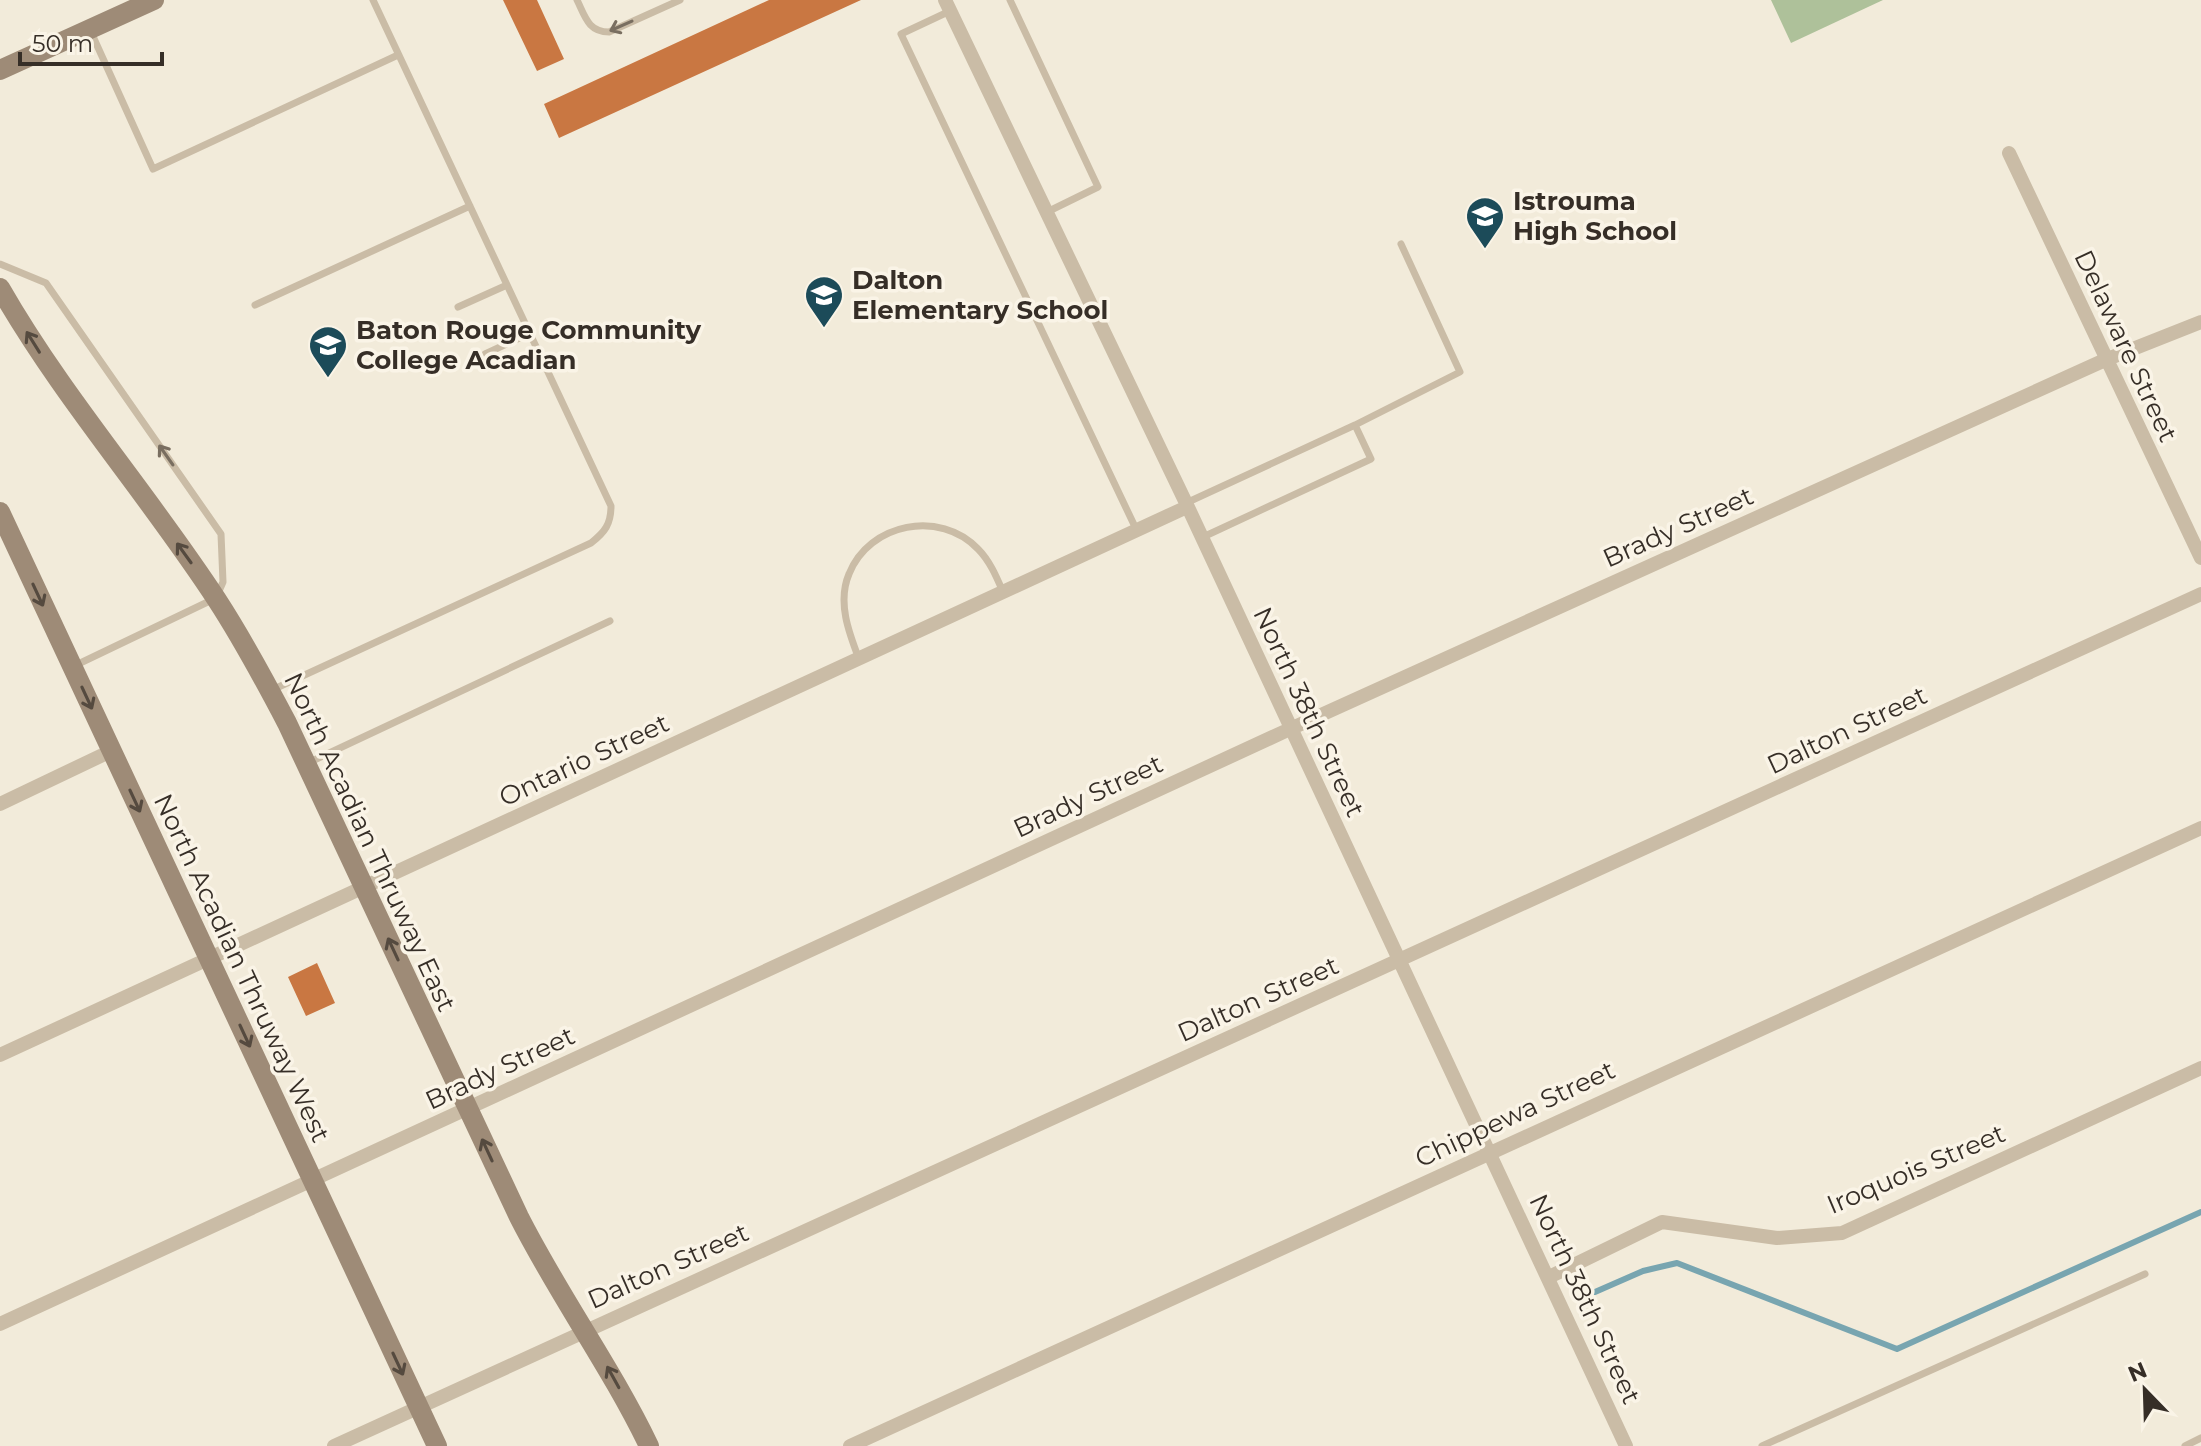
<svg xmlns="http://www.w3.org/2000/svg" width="2201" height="1446" viewBox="0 0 2201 1446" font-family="Montserrat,sans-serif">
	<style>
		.green { fill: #aec19a }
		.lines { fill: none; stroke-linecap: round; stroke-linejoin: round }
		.stream { stroke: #78a5b0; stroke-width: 6 }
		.building { fill: #c97742 }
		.lane { stroke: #cabca6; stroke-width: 7 }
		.street { stroke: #cabca6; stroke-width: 14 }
		.secondary { stroke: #9e8b77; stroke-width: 20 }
		.oneway { stroke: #796e60 }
		.oneway2 { stroke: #554a3f }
		.labels { text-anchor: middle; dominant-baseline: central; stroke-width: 7; stroke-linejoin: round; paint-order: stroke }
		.poi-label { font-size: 26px; font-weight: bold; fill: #362e27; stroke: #faf4e7; text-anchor: start }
		.street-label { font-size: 26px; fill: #362e27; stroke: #faf4e7 }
	</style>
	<rect width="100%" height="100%" fill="#f2ebda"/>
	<path class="green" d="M1771 0H1883L1791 43Z"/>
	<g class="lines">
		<path class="stream" d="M1595 1292 1643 1271 1677 1263 1897 1349 2201 1212"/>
	</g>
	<path class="building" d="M503 0H537L564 59 537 71Z
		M769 0H861L559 138 544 104Z
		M317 963 335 1003 306 1016 288 977Z"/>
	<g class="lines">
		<path class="lane" d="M577 0C585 16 588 32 609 32L680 0
			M1010 0 1098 187 1047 212
			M950 11 901 34 1137 531
			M91 32 153 169 398 55
			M0 264 46 283 221 534 223 582 216 598 74 666
			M255 305 470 206
			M458 307 507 285
			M485 354 530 333
			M1355 425 1460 372 1401 244
			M1186 503 1355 425 1371 459 1203 537
			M859 659C849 633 837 602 849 574 869 523 940 509 978 549 990 561 997 578 1003 592
			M272 690 591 543C605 532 611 524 611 506L373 0
			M308 763 610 621
			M1762 1446 2145 1274
			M2185 1446 2201 1438"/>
		<path class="street" d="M945 0 1186 503 1626 1446
			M2009 153 2201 558
			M0 804 111 751
			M0 1055 1187 507
			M1549 1277 1662 1222 1777 1238 1842 1233 2201 1068
			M0 1324 1290 729 2105 360 2201 322
			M334 1446 2201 594
			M850 1446 2201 828"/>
		<path class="secondary" d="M0 70 154 0
			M0 288C63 398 148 494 217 600 243 640 265 681 287 723L519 1217C559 1296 611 1367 649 1446
			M0 512 437 1446"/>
	</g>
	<defs><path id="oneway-shaft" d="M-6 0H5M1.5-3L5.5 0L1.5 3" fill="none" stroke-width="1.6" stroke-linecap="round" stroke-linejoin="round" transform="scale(2)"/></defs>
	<g class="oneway">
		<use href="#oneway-shaft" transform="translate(621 26) rotate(156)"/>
		<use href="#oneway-shaft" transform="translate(166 455) rotate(-125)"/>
	</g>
	<g class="oneway2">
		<use href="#oneway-shaft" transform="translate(33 342) rotate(-122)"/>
		<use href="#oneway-shaft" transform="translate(184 553) rotate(-126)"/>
		<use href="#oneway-shaft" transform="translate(38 595) rotate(65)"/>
		<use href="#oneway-shaft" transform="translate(87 698) rotate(65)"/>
		<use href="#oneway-shaft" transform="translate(135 801) rotate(65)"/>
		<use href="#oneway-shaft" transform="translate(393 949) rotate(-115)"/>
		<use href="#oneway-shaft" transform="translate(245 1036) rotate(65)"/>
		<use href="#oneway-shaft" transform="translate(487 1150) rotate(-115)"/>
		<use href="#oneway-shaft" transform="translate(398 1364) rotate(65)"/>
		<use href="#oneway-shaft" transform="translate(613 1377) rotate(-119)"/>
	</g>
	<defs>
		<g id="school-pin" transform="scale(2)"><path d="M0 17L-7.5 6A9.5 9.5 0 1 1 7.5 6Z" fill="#1c4b59" stroke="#faf4e7"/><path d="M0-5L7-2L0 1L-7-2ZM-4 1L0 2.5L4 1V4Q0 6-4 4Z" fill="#fff"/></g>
		<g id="university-pin" transform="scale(2)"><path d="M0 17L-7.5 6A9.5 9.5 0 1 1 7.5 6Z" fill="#1c4b59" stroke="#faf4e7"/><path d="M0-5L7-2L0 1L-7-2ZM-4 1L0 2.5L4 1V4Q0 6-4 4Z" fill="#fff"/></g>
	</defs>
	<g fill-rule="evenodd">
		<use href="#school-pin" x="1485" y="216"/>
		<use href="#school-pin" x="824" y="295"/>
		<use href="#university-pin" x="328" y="345"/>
	</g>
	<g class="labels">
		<g class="poi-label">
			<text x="1513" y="201">Istrouma<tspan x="1513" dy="30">High School</tspan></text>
			<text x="852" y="280">Dalton<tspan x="852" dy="30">Elementary School</tspan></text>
			<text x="356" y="330">Baton Rouge Community<tspan x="356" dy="30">College Acadian</tspan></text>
		</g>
		<g class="street-label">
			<text transform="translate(2126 346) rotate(65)">Delaware Street</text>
			<text transform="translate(1678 527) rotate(-24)">Brady Street</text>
			<text transform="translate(1309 712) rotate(65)">North 38th Street</text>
			<text transform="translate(1847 730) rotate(-25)">Dalton Street</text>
			<text transform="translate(584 760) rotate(-25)">Ontario Street</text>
			<text transform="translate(1088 796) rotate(-25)">Brady Street</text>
			<text transform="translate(370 842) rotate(65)">North Acadian Thruway East</text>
			<text transform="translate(242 968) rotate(65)">North Acadian Thruway West</text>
			<text transform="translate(1258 999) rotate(-24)">Dalton Street</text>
			<text transform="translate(500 1068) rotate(-25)">Brady Street</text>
			<text transform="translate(1515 1114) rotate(-25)">Chippewa Street</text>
			<text transform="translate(1916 1169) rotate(-23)">Iroquois Street</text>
			<text transform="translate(668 1266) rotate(-24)">Dalton Street</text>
			<text transform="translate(1585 1299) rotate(65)">North 38th Street</text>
		</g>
	</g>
	<g transform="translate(2145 1390) rotate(337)" stroke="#faf4e7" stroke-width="6" paint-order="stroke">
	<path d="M0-6L14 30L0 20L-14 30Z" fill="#362e27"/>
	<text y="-12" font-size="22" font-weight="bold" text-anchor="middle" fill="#362e27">N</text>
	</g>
	<path d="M20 52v12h142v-12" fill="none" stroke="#362e27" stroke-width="4"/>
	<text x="32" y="52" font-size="24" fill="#362e27" stroke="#faf4e7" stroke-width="6" paint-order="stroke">50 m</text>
</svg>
